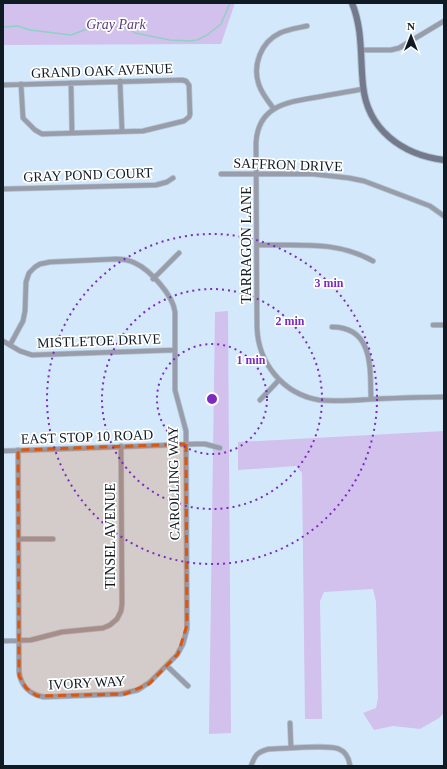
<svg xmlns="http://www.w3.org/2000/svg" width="447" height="769" viewBox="0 0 447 769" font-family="'Times New Roman',serif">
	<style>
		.green { fill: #d2c1ec }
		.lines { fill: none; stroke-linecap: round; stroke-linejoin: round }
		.stream { stroke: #8fd1c3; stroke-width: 1.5 }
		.street-casing { stroke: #b0c4d4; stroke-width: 6 }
		.secondary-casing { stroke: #b0c4d4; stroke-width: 8 }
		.street { stroke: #999daa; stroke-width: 4.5 }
		.secondary { stroke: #747a8c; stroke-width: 6 }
		.marked { fill: #dd560d; fill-opacity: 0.2; stroke: #dd560d; stroke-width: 3; stroke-dasharray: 8 5; stroke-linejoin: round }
		.ring { fill: none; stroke: #7b2cbf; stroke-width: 2; stroke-dasharray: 2 4 }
		.labels { text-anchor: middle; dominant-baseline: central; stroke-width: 3.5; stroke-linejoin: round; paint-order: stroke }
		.park-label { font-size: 14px; font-style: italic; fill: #583d79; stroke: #fff }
		.street-label { font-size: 14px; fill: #101a22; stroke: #fff }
		.centre { fill: #7b2cbf; stroke: #fff; stroke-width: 2 }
		.ring-label { font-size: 12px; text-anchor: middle; font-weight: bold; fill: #7b2cbf; stroke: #fff; stroke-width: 3.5; stroke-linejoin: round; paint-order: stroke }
	</style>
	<rect width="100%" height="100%" fill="#d3e9fb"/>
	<path class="green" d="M3 3H235L221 44 3 45Z
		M228 311 231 733 209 734 215 312Z
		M444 431V713L439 718 420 729 393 726 374 730 363 713 376 708 378 698 376 602 373 589 324 592 320 601 322 719H305L302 473 296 466 238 470V442Z"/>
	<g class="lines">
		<path class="stream" d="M3 27 18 26 30 30 71 35 87 29H98L110 26 129 29 135 33 170 40 190 41 197 40 207 35 221 24 230 3"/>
		<g class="street-casing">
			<path id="street" d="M361 50H391L399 48 444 21
				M120 81 122 131
				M71 83 72 133
				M3 85 182 80 186 81 189 85 190 114 189 117 184 121 143 131 42 134 35 130 23 118 21 84
				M363 89C348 92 333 94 318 97 288 102 258 105 256 143L257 327C258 363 283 394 319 400 337 402 356 400 374 399 397 398 421 397 444 397
				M274 109C268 101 262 94 259 85 252 65 261 42 280 33 289 29 298 28 307 26
				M221 174H313L349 178 364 181 430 206 444 216
				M3 189 156 185 167 182 173 178
				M257 245C297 246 336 240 373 261
				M153 279 179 253
				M433 325H444
				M332 327C374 327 370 369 371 399
				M3 341 20 351 32 355 175 350
				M10 345 23 321 25 311 26 282 29 273 35 267 40 264 50 262 116 259C123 259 129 260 135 263 150 270 173 295 175 312V390L186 431 187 629 183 644 177 655 150 682 138 690 121 694 44 697C30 695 21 686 19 672L18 450
				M260 400 279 380
				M3 451 196 444H205L220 448
				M19 539H53
				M3 641 31 640 62 632 103 628 110 625 117 619 121 611 122 604 121 446
				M167 666 188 686
				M290 723 291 748
				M251 766C255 755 257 752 269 749 282 749 329 744 339 749 346 752 349 758 350 766"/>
		</g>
		<g class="secondary-casing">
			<path id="secondary" d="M352 3C363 30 360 57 363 85 367 130 403 155 444 160"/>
		</g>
		<use href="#street" class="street"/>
		<use href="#secondary" class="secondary"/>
	</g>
	<path class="marked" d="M186 444 187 625 178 654 149 684 125 694 37 696 26 688 19 676 18 450Z"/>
	<g class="ring">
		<circle cx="212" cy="399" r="55"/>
		<circle cx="212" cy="399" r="110"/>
		<circle cx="212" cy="399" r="165"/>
	</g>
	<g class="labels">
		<g class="park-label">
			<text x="116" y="24">Gray Park</text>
		</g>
		<g class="street-label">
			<text transform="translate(102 71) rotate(-2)">GRAND OAK AVENUE</text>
			<text transform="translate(288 165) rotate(2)">SAFFRON DRIVE</text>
			<text transform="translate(88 175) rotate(-2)">GRAY POND COURT</text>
			<text transform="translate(246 245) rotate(-90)">TARRAGON LANE</text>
			<text transform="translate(99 341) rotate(-2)">MISTLETOE DRIVE</text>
			<text transform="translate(87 437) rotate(-2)">EAST STOP 10 ROAD</text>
			<text transform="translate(174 483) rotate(-91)">CAROLLING WAY</text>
			<text transform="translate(110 536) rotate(-90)">TINSEL AVENUE</text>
			<text transform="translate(87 683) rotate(-3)">IVORY WAY</text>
		</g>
	</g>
	<circle cx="212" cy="399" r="6" class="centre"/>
	<g class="ring-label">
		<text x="329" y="287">3 min</text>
		<text x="290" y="325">2 min</text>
		<text x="251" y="364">1 min</text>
	</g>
	<rect width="447" height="769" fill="none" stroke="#101a22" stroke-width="8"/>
	<g transform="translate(411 36)" stroke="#ffffff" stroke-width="3" paint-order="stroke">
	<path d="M0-3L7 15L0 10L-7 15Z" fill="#101a22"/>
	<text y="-6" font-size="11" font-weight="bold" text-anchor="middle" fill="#101a22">N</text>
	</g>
</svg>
